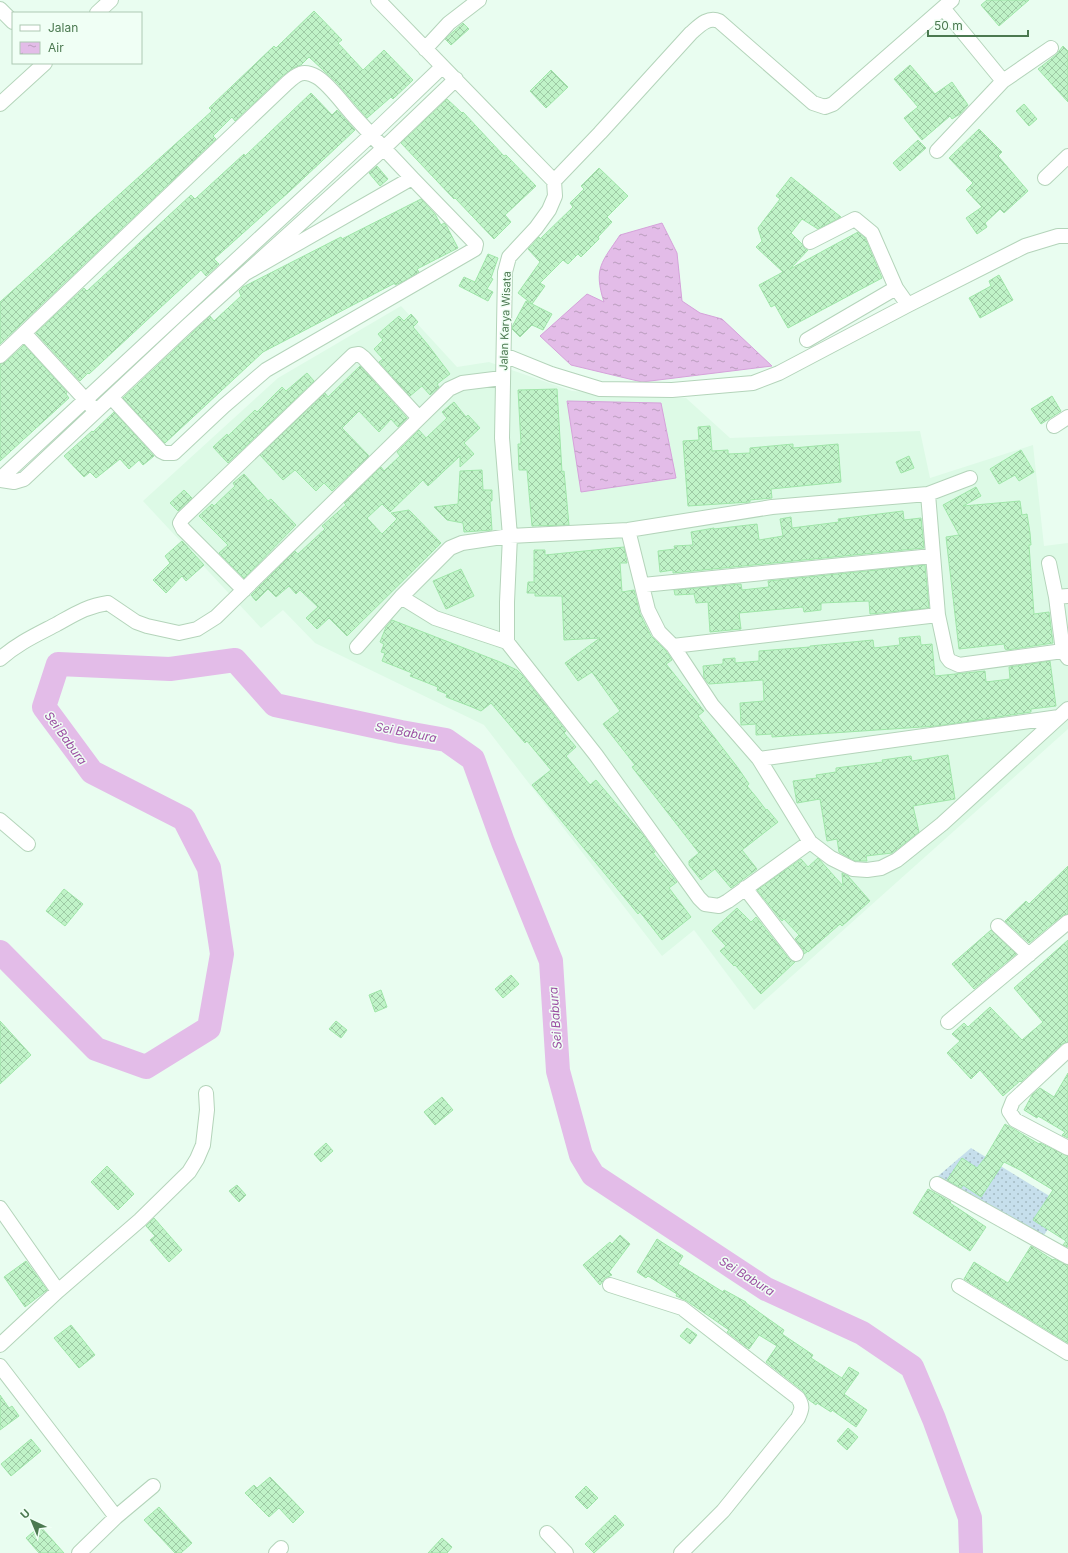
<svg xmlns="http://www.w3.org/2000/svg" width="1068" height="1553" viewBox="0 0 1068 1553" font-family="Inter,sans-serif">
	<style>
		.residential { fill: #ddfae6 }
		.grass { fill: url(#grass-dots) }
		.water { fill: url(#water-ripples); stroke: #d5a2da }
		.lines { fill: none; stroke-linecap: round; stroke-linejoin: round }
		.river { stroke: #e3bce8; stroke-width: 24 }
		.building { fill: url(#building-cross-hatch); stroke: #a0e6a9 }
		.minor-casing { stroke: #b4d4ba; stroke-width: 16 }
		.minor { stroke: #fff; stroke-width: 14 }
		.labels { text-anchor: middle; dominant-baseline: central; stroke-width: 3; stroke-linejoin: round; paint-order: stroke }
		.street-label { font-size: 11px; fill: #4b7950; stroke: #f0fff5 }
		.water-label { font-size: 12px; font-style: italic; fill: #9b4da2; stroke: #f0fff5 }
	</style>
	<defs>
		<pattern id="grass-dots" width="8" height="8" patternUnits="userSpaceOnUse"><rect width="8" height="8" fill="#c6dfec"/><path d="M2 2h.1M6 6h.1" fill="none" stroke="#a3bac2" stroke-width="1.8" stroke-linecap="round"/></pattern>
		<pattern id="water-ripples" width="26" height="14" patternUnits="userSpaceOnUse"><rect width="26" height="14" fill="#e3bce8"/><path d="M2 4q2-2 4 0t4 0M15 11q2-2 4 0t4 0" fill="none" stroke="#ba9ebe"/></pattern>
		<pattern id="building-cross-hatch" width="8" height="8" patternUnits="userSpaceOnUse"><rect width="8" height="8" fill="#c0f3c8"/><path d="M0 0l8 8M0 8l8-8" fill="none" stroke="#9ecaa5"/></pattern>
	</defs>
	<rect width="100%" height="100%" fill="#e9fdf0"/>
	<path class="residential" d="M401 306 457 367 489 362 572 391 686 398 730 438 920 431 930 478 1033 445 1044 546 1068 543V729L754 1010 694 930 662 956 484 725 315 643 283 610 261 628 143 501 278 378Z"/>
	<path class="grass" d="M971 1148 1064 1205 1040 1241 937 1177Z"/>
	<path class="water" d="M662 223 677 253 682 301 700 313 722 319 772 366 642 382 571 365 540 336 587 294 604 302C593 268 602 262 620 235Z
		M567 401 661 403 676 478 581 492Z"/>
	<g class="lines">
		<path class="river" d="M0 952 96 1049 146 1067 209 1028 222 954 209 868 184 819 92 772 44 707 58 664 170 669 235 660 275 705 401 732 446 740 473 759 503 842 551 961 558 1071 581 1155 593 1175 766 1289 862 1333 912 1367 934 1419 970 1518 971 1553"/>
	</g>
	<path class="building" d="M987 0H1029L999 26 981 5Z
		M314 11 342 40 338 43 363 70 384 50 413 80 393 99 391 97 367 118 337 83 309 57 301 65 293 68 281 77 235 121 232 117 213 136 216 139 0 344V302L212 111 209 108 274 46 276 48Z
		M463 23 469 29 451 45 445 39Z
		M1063 46 1068 51V102L1038 69 1056 55Z
		M910 65 935 94 952 82 968 105 960 114 952 119 950 116 922 140 904 118 918 107 894 79Z
		M551 70 568 87 546 108 530 91Z
		M311 93 332 115 337 110 355 130 290 191 214 259 219 264 206 276 201 270 89 374 88 373 80 381 36 333 84 288 87 291 191 195 195 199 244 154 245 156Z
		M447 99 462 113 463 112 504 156 506 155 536 186 505 215 511 222 494 239 455 198 454 199 401 143Z
		M1024 104 1037 119 1029 126 1016 111Z
		M979 129 1002 152 998 156 1028 191 1004 213 1000 209 985 223 987 227 977 234 966 218 982 207 966 190 973 183 949 158Z
		M918 140 926 148 900 171 893 163Z
		M377 166 388 179 380 186 369 173Z
		M599 168 628 196 607 217 612 222 598 237 599 239 581 257 578 254 568 264 563 260 540 283 545 286 532 304 518 293 540 262 528 249 539 237 540 239 573 207 570 203 584 189 581 186Z
		M791 177 841 217 818 229 802 219 791 233 802 244 805 249 808 250 790 269 858 232 865 238 882 278 788 328 775 305 771 307 759 285 783 272 756 247 762 241 758 228 780 199 776 196Z
		M421 199 435 214 441 225 444 223 446 225 458 248 417 269 419 272 402 282 395 285V283L263 352 165 443 123 398 210 316 214 321 241 296 239 291 243 287 341 237 342 239Z
		M488 254 498 258 491 278 493 279 487 289 493 292 488 301 459 286 464 277 475 282Z
		M999 275 1013 300 980 318 969 298 991 286 989 281Z
		M526 301 552 314 543 330 532 325 520 337 512 329 513 325Z
		M411 314 418 322 413 327 428 345 450 374 437 384 439 387 430 395 422 386 410 396 379 362 383 359 374 349 383 340 378 334 399 316 404 321Z
		M24 345 67 392 66 394 69 398 0 461V364L6 362Z
		M360 366 407 418 398 427 391 419 379 432 359 411 342 428 369 456 332 491 324 483 316 491 295 470 283 480 260 455 325 393 328 397Z
		M307 373 314 381 228 463 213 447 227 434 228 436 255 410 257 412 282 387 286 391Z
		M557 389 562 472 564 471 569 525 532 526 527 470H519L518 444H521L518 390Z
		M1052 396 1061 411 1041 424 1031 409Z
		M454 402 466 417 468 415 480 428 464 443 474 454 460 467V456L428 486 423 480 390 512 382 504 367 518 382 534 397 519 391 513 409 510 441 543 347 636 329 618 317 629 306 618 318 607 300 590 296 594 289 586 276 597 268 589 256 601 251 595 295 551 298 554 325 529 322 526 346 505 344 503 381 467 384 471 400 456 397 452 419 430 426 438 447 418 442 412Z
		M114 412 154 456 143 465 139 460 129 469 120 459 96 478 90 472 84 477 64 456 92 431 93 432Z
		M710 426 712 451 728 450V454L750 453V448L793 444V448L838 444 841 482 771 489 772 498 750 500V502L688 506 683 441 699 440 698 427Z
		M1021 450 1034 472 1019 481 1015 475 999 484 990 469Z
		M909 456 914 468 901 473 896 462Z
		M482 470 483 490H492V501H490L492 530 464 532 463 523 447 520 434 507 458 504 460 471Z
		M244 474 268 501 271 499 296 525 244 578 219 553 228 545 199 516 212 504 214 506 235 486 233 483Z
		M976 487 981 496 963 506 1020 501 1022 515 1027 514 1030 533 1031 545H1029L1034 614 1049 612 1053 643 1007 650 1005 649 1004 644 959 649 946 537 959 535 943 505Z
		M184 490 192 498 178 511 170 503Z
		M903 511 904 520 921 518 924 548 673 573V570L660 572 658 551 675 549 674 546 693 545 691 532 714 528V529L757 524 759 540 783 536 780 519 791 517 792 528 839 522 838 519Z
		M182 541 204 565 186 581 182 576 166 593 153 580 170 563 165 556Z
		M624 547 627 563H620L622 592 634 590 640 614 651 636 666 651 672 660 666 664 704 711 698 716 738 768 749 784 747 786 757 798 766 810 767 809 778 822 742 850 757 869 731 888 715 869 701 880 689 865V861L699 853 632 767 635 765 603 724 620 711 592 672 578 681 565 663 600 638 564 640 562 596H535V593H527L528 582H534V550H545V555Z
		M925 565 929 608 870 614 869 601 821 603V610L804 612 803 607 739 613 741 629 710 632 708 602 696 603 694 594 675 595 674 590 741 584 742 590 769 587 768 581Z
		M461 569 474 596 446 609 433 581Z
		M392 620 500 662 517 670 523 676 566 731 564 733 576 747 566 756 590 785 596 780 644 836 655 852 653 853 677 882 669 888 691 917 662 940 640 912 638 914 532 785 551 770 527 741 525 743 491 703 481 711 472 707 446 697 447 694 437 690 438 687 410 676 412 673 382 661 385 653 381 652 384 644 380 642 386 627Z
		M920 636 921 645 932 644 935 676 985 671 986 682 1010 679 1009 667 1050 661 1056 706 1031 709V712L937 726 772 737V734L756 735V724L741 725 740 703 764 701 763 680 709 684 704 678 703 666 723 664V659L735 658V663L759 661V651L810 647V646L873 640 874 648 900 645 899 638Z
		M948 755 955 799 913 806 919 832 892 853 866 856 867 861H855L839 852 837 839 827 841 820 799 797 803 793 781 817 778 816 775 836 772V768L883 762 882 760 911 756 912 761Z
		M818 858 843 886 842 873 848 876 870 901 842 926 840 924 808 952V951L804 954 803 949 795 939 799 935 784 919 782 921 757 890 801 859 808 867Z
		M1068 866V914L1063 915 1029 943 1005 921 1026 901 1029 904Z
		M64 889 83 904 65 926 46 911Z
		M737 908 751 922 756 917 789 959 795 962 761 994 735 965 734 966 720 951 726 946 712 931Z
		M991 930 1016 954 974 989 952 964Z
		M1068 940V1042L1062 1044 1021 1082 1020 1081 1003 1096 980 1070 971 1079 947 1053 960 1041 952 1034 964 1023 968 1027 990 1007 1022 1040 1043 1022 1014 988Z
		M511 975 519 984 503 998 495 989Z
		M381 990 387 1007 375 1012 369 995Z
		M0 1021 31 1055 0 1084Z
		M336 1021 347 1030 341 1038 329 1029Z
		M1068 1073V1138L1062 1135 1065 1132 1038 1116 1037 1118 1024 1110 1032 1095 1040 1088 1054 1097Z
		M442 1097 453 1110 435 1125 424 1112Z
		M1005 1124 1039 1144 1040 1143 1068 1156V1247L1063 1245 1066 1241 1033 1220 1053 1190 1020 1170 1004 1162 981 1197 963 1185 961 1188 947 1180 962 1158 977 1168 985 1158Z
		M326 1143 333 1151 321 1162 314 1154Z
		M107 1166 134 1194 118 1210 91 1182Z
		M237 1185 246 1195 239 1202 229 1191Z
		M928 1189 951 1202 950 1203 986 1227 970 1251 913 1213Z
		M154 1218 182 1250 169 1262 150 1240 155 1236 146 1226Z
		M620 1235 630 1244 609 1272 612 1275 605 1278 600 1285 583 1265 610 1242 612 1244Z
		M657 1239 683 1256 678 1264 723 1292 724 1290 746 1302V1303L784 1330 782 1334 813 1355 811 1358 842 1378 849 1367 859 1373 844 1394 867 1410 856 1427 832 1410 831 1412 817 1403 816 1405 809 1400 803 1391 766 1362 777 1346 759 1335 749 1349 727 1332 729 1330 687 1301 676 1296 677 1294 648 1276 646 1278 637 1272Z
		M1031 1246 1053 1260 1054 1259 1068 1265V1343L964 1279 974 1262 1008 1283Z
		M26 1261 47 1290 25 1307 4 1277Z
		M71 1325 95 1355 79 1368 54 1338Z
		M687 1328 697 1335 690 1344 680 1336Z
		M0 1395 9 1408 12 1406 19 1416 0 1430Z
		M848 1428 858 1437 847 1450 837 1441Z
		M31 1439 41 1451 11 1476 1 1464Z
		M270 1477 304 1512 293 1523 279 1508 269 1517 245 1493 254 1485 257 1488Z
		M586 1486 598 1498 587 1509 575 1497Z
		M159 1507 192 1543 181 1553H175L144 1520Z
		M615 1515 624 1525 594 1553 585 1544Z
		M40 1526 64 1553H39L26 1538Z
		M442 1538 452 1547 447 1553H428Z"/>
	<g class="lines">
		<g class="minor-casing">
			<path id="minor" d="M378 0 554 181 555 196 549 210 536 228 509 257 505 272 502 438 510 536 507 602V642L596 755 699 898 705 904 719 906 728 901 810 842
				M943 8 1003 81
				M0 9 13 22
				M97 13 111 0
				M425 49 449 23 479 0
				M0 104 45 63
				M937 151 1003 81 1051 48
				M1045 178 1068 156
				M554 181 600 133 691 33C699 26 708 16 719 21L813 103 825 107 833 104 952 0
				M810 242 855 219 872 233 896 288 908 305
				M25 334 92 407
				M807 340 896 288
				M504 355 551 374 600 389 672 390 753 383 779 373 908 305 1025 246 1058 236H1068
				M0 356 287 83C297 74 303 69 317 77 329 84 343 104 353 115 372 136 392 157 412 178L246 273
				M112 398 161 451 165 453H174L224 406 266 370 475 249 476 244 412 178
				M1054 426 1068 417
				M0 479 371 135 442 67
				M0 480 14 482 24 479 187 326 384 148 456 79
				M928 494 938 615 947 657 950 661 959 665 1063 651
				M628 530 648 610 659 632 673 646 712 705 759 759 810 842 831 858 853 869 867 870 881 868 897 860 942 824 1068 709
				M1049 563 1056 597 1063 651 1068 658
				M643 585 932 556
				M244 590 183 529 180 523 183 518 353 355 359 354 364 358 419 418
				M401 597 435 618 507 642
				M1056 597 1068 596
				M673 646 938 615
				M357 647 401 597 450 548 462 543 510 536 628 530 772 507 928 494 970 478
				M0 659C18 643 36 635 57 624 75 614 87 606 108 603L136 622 147 626 179 633 197 629 216 617 449 389 462 383 502 378
				M759 759 1059 717
				M0 820 28 844
				M745 888 796 954
				M998 926 1029 955
				M948 1022 1068 922
				M1068 1050 1013 1101 1009 1111 1015 1120 1068 1148
				M937 1184 1068 1257
				M0 1208 58 1291
				M610 1285 682 1308 798 1398C803 1406 802 1409 798 1418L723 1511 681 1553
				M959 1286 1068 1353
				M0 1345 58 1291 140 1220 189 1172 197 1159 203 1145 207 1110 206 1093
				M0 1366 116 1517
				M547 1533 566 1553
				M79 1553 116 1517 153 1486
				M276 1553 281 1548"/>
		</g>
		<use href="#minor" class="minor"/>
	</g>
	<g class="labels">
		<g class="street-label">
			<text transform="translate(505 321) rotate(-88)">Jalan Karya Wisata</text>
		</g>
		<g class="water-label">
			<text transform="translate(406 732) rotate(11)">Sei Babura</text>
			<text transform="translate(66 738) rotate(54)">Sei Babura</text>
			<text transform="translate(555 1018) rotate(-94)">Sei Babura</text>
			<text transform="translate(747 1276) rotate(32)">Sei Babura</text>
		</g>
	</g>
	<rect x="12" y="12" width="130" height="52" fill="#f0fff5" stroke="#aec9b3"/>
	<rect x="20" y="25" width="20" height="6" fill="#ffffff" stroke="#aec9b3"/>
	<text x="48" y="32" font-size="12" fill="#4b7950">Jalan</text>
	<rect x="20" y="42" width="20" height="12" fill="url(#water-ripples)" stroke="#aec9b3"/>
	<text x="48" y="52" font-size="12" fill="#4b7950">Air</text>
	<g transform="translate(32 1521) rotate(316)" stroke="#f0fff5" stroke-width="3" paint-order="stroke">
	<path d="M0-3L7 15L0 10L-7 15Z" fill="#4b7950"/>
	<text y="-6" font-size="11" font-weight="bold" text-anchor="middle" fill="#4b7950">U</text>
	</g>
	<path d="M928 30v6h100v-6" fill="none" stroke="#4b7950" stroke-width="2"/>
	<text x="934" y="30" font-size="12" fill="#4b7950" stroke="#f0fff5" stroke-width="3" paint-order="stroke">50 m</text>
</svg>
